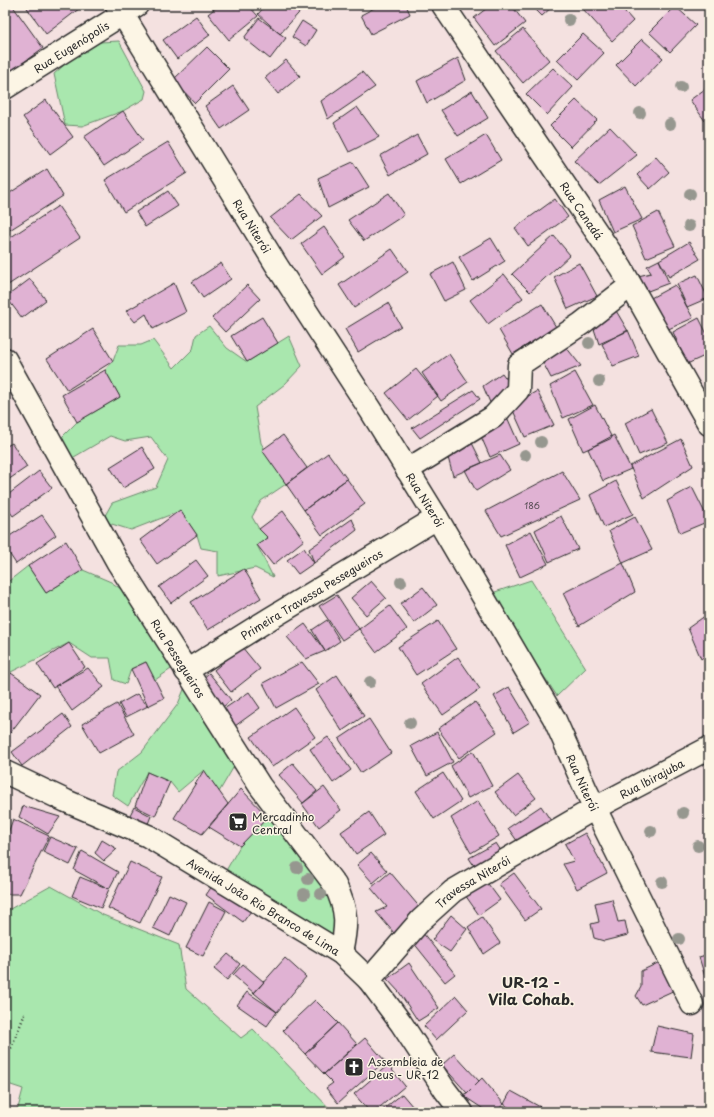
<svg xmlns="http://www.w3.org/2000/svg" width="714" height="1117" viewBox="0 0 714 1117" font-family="'Playpen Sans',sans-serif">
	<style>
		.green { fill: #a9e7ae; stroke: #6a896c }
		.building { fill: #e0b2d3; stroke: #2b2b2b }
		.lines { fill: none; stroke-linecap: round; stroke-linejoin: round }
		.minor-casing { stroke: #2b2b2b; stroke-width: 25 }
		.major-casing { stroke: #2b2b2b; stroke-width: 25 }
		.path { stroke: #2b2b2b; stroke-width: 2.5; stroke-dasharray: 1 3; stroke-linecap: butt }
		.minor { stroke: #fcf5e5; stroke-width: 22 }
		.major { stroke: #fcf5e5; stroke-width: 22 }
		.tree { fill: #96978f }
		.labels { text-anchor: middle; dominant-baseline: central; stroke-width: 3; stroke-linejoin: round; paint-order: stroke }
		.number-label { font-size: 9px; fill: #584d55 }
		.street-label { font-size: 11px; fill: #2b2b2b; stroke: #fcf5e5 }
		.poi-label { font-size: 11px; fill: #2b2b2b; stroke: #fcf5e5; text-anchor: start }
		.district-label { font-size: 15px; font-weight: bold; fill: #2b2b2b; stroke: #fcf5e5 }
	</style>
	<rect width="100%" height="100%" fill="#f4e1e0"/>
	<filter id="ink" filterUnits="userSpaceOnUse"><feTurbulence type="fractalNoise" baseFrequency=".025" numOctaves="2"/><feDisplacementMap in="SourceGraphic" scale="8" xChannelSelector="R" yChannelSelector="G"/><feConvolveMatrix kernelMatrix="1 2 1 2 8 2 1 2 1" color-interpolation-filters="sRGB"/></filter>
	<g filter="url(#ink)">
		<path class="green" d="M119 41 146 91 144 99 123 111 82 126 65 125 54 74 72 58 100 42Z
			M209 326 227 348 247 362 289 336 302 366 285 384 255 407 261 443 286 484 261 501 252 517 259 529 268 538 257 545 273 577 255 568 218 576V551L201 548 197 535 180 511 131 530 102 521 112 503 156 487 168 460 151 437 125 441 110 436 69 460 60 439 77 422 120 397 105 370 113 361 119 345H141L153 340 174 368 193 349 196 335Z
			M28 566 46 593 83 570 111 582 131 596 174 667 155 680 146 662 131 669 126 684 114 680 110 658H92L69 643 5 675V584Z
			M531 580 586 668 557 696 489 594Z
			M185 687 236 763 219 792 204 770 178 792 170 782 147 772 128 806 112 795 116 772 142 752 178 704Z
			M268 817 337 894 340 952 224 874 240 846Z
			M51 886 103 915 179 945 186 989 241 1038 253 1029 333 1112H17L23 1089 5 1083V908L10 909Z"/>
		<path class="building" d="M7 5H12L43 48 5 76V7Z
			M31 5H84L46 34 27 8Z
			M219 5H248L258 16 229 40 208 14Z
			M266 5H306L280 34 258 14Z
			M380 5H406L410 14 371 34 361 15Z
			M491 5H511L525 23 495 46 474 18Z
			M531 5H554L542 16Z
			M587 5H619L633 21 612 41 583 9Z
			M675 6 696 25 670 52 649 32Z
			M196 16 210 35 177 59 163 40Z
			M259 18 286 38 270 59 244 38Z
			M302 21 316 30 306 46 292 37Z
			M523 29 549 60 523 83 496 51Z
			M583 34 604 53 578 80 557 60Z
			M642 39 663 58 636 86 616 65Z
			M207 47 229 69 195 103 173 80Z
			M458 58 466 80 427 103 417 81Z
			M286 60 300 76 278 94 265 78Z
			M553 68 573 87 547 115 526 94Z
			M362 72 375 87 328 119 321 101Z
			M233 86 249 110 221 129 205 106Z
			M709 86V119L705 121 690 100Z
			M472 91 488 118 458 136 441 110Z
			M46 100 73 137 50 154 23 117Z
			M576 100 597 120 571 147 550 126Z
			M357 107 379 137 349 152 334 123Z
			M123 111 143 140 104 166 84 137Z
			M610 127 637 155 599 185 574 161Z
			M417 135 427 154 390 175 380 156Z
			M486 135 501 160 461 184 446 159Z
			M168 142 187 173 124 212 105 180Z
			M656 157 669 172 650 189 637 175Z
			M353 162 369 187 328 208 318 178Z
			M47 169 63 196 5 233V196Z
			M625 186 642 219 613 232 599 200Z
			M168 191 178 206 145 227 136 212Z
			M389 193 404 215 364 241 348 220Z
			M301 194 322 216 291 240 270 218Z
			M555 199 568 217 528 246 515 228Z
			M58 206 80 238 5 287V241Z
			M658 212 675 246 646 258 632 226Z
			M324 227 345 257 322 274 301 244Z
			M554 236 570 255 530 292 512 274Z
			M491 238 505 261 473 281 459 257Z
			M689 242 700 259 669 277 659 260Z
			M392 249 408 272 354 308 339 285Z
			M659 260 669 283 648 291 638 276 651 273 647 266Z
			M453 262 466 290 444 301 430 274Z
			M221 263 231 279 203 298 192 282Z
			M579 263 597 296 568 309 554 277Z
			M504 274 523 298 488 324 470 300Z
			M697 275 708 298 687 307 677 284Z
			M30 279 46 300 22 318 6 297Z
			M174 283 186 312 153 329 146 314 135 322 126 311Z
			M247 285 260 299 225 332 212 318Z
			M675 285 693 318 664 331 649 299Z
			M388 303 401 326 358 352 345 329Z
			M542 304 556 327 513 354 499 330Z
			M615 309 628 331 599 344 593 326Z
			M262 317 278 343 247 362 231 336Z
			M699 318 709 338V354L687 364 673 332Z
			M93 329 113 361 67 390 47 359Z
			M628 330 639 356 613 366 602 344Z
			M562 342 581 366 551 378 541 359Z
			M449 354 468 382 441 401 422 373Z
			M416 369 438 396 408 420 386 393Z
			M105 370 120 397 77 422 62 395Z
			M575 372 593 405 563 418 550 386Z
			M502 373 510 384 491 405 483 386Z
			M473 390 480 399 420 438 412 428Z
			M537 391 554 425 525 437 511 406Z
			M595 405 612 438 583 451 569 419Z
			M651 409 668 443 639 455 625 423Z
			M507 417 519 444 490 457 479 432Z
			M283 435 307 468 286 484 262 450Z
			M614 435 631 469 603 481 588 449Z
			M469 437 482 463 453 476 446 450Z
			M681 439 693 466 644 498 630 466Z
			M12 443 27 467 5 482V447Z
			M142 447 155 469 123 488 110 467Z
			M328 453 347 479 304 510 286 484Z
			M500 455 510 470 476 491 465 470Z
			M39 471 52 488 13 516 5 505V497Z
			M562 471 580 500 501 536 486 511Z
			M347 479 365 504 322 535 304 510Z
			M616 481 633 514 604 527 590 495Z
			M692 487 709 521 680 533 667 501Z
			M180 510 197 535 157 564 140 540Z
			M283 511 304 540 273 565 257 545 268 538 259 529Z
			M42 515 56 535 16 564 5 547V539Z
			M561 516 578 549 549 562 535 530Z
			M635 517 652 550 623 563 609 531Z
			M352 519 357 530 314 563 309 549Z
			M531 531 548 564 520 577 505 545Z
			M66 541 83 570 46 593 28 566Z
			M304 548 314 563 298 574 287 560Z
			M196 560 208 576 171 603 159 587Z
			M623 563 635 592 579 626 563 593Z
			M244 569 261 598 208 630 191 602Z
			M708 569H709V591L707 590Z
			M371 581 386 598 366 615 351 598Z
			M423 587 437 605 414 623 400 604Z
			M337 595 359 629 342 640 319 606Z
			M390 606 407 629 376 652 359 629Z
			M709 613V653L701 659 688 628Z
			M327 620 340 641 325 651 312 630Z
			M438 621 456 649 416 675 398 647Z
			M305 624 325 651 306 659 287 637Z
			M69 643 85 667 53 688 37 664Z
			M242 647 260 669 231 692 214 670Z
			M458 657 480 689 443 715 421 684Z
			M146 662 164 698 148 706 131 669Z
			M302 662 319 684 276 708 263 683Z
			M88 668 104 687 72 711 55 686Z
			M11 673 40 694 7 737 5 736V680Z
			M209 673 231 700 223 707 201 680Z
			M337 675 364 716 342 731 316 690Z
			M509 687 530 722 514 732 494 696Z
			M249 692 260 708 235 726 224 709Z
			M137 694 148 706 126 717 119 704Z
			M475 702 497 732 459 758 438 729Z
			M117 704 134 734 99 753 82 724Z
			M294 707 315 737 272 767 251 737Z
			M63 714 72 727 22 766 12 752Z
			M369 719 391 753 361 773 339 739Z
			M437 732 453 762 427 776 411 746Z
			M328 737 351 770 333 783 310 749Z
			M473 751 492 786 468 798 451 766Z
			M293 763 317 791 303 803 279 775Z
			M204 770 228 804 202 834 174 818Z
			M147 772 170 782 155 816 135 806Z
			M443 773 461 801 434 819 416 791Z
			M518 775 536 798 513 815 495 792Z
			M324 787 341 810 319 827 302 804Z
			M241 789 268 817 240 846 209 827Z
			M478 801 499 836 471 853 451 818Z
			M23 806 60 817 48 834 19 817Z
			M541 806 553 824 520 845 508 828Z
			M134 807 151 816 146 829 127 821Z
			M369 812 384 835 356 854 341 832Z
			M13 819 49 836 20 894H5V858L10 850 5 847V830L8 833Z
			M585 833 607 873 577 889 563 864 574 861 565 844Z
			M50 837 78 849 70 865 43 852Z
			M102 840 117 849 104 861 95 853Z
			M496 843 503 854 476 869 469 858Z
			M82 851 118 872 109 889 74 870Z
			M371 853 387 871 373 883 357 865Z
			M130 862 162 877 140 923 108 908Z
			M390 872 422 910 394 933 376 912 387 907 371 888Z
			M514 873 541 909 525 920 499 884Z
			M80 877 109 889 101 908 72 896Z
			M483 877 500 900 479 915 463 892Z
			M212 886 251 911 243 922 206 895Z
			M169 894 186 902 170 936 153 928Z
			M612 899 618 922 625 921 628 935 604 941 594 938 591 924 599 922 595 903Z
			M209 902 226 911 203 956 186 948Z
			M451 915 467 929 450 952 432 940Z
			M482 917 500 943 484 954 468 927Z
			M419 928 455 974 445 982 409 937Z
			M228 954 240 964 227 980 214 969Z
			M709 954V986L708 987 699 957Z
			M285 958 306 977 277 1012 254 993Z
			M662 961 677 989 642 1005 636 996 641 987V971Z
			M409 963 439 1008 418 1021 399 992 387 979Z
			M243 964 264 982 254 993 233 975Z
			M247 992 277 1012 267 1026 237 1005Z
			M456 996 468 1010 436 1040 424 1026Z
			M315 1000 338 1023 305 1054 283 1030Z
			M338 1023 357 1044 324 1074 305 1054Z
			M657 1026 694 1034 691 1057 651 1052Z
			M365 1038 385 1061 338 1103 326 1088 333 1083 324 1074Z
			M454 1054 479 1081 467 1093 442 1065Z
			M388 1065 405 1086 374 1112H370L354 1094Z
			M482 1078 504 1104 495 1112H488L462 1095 467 1093Z
			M511 1091 542 1108 539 1112H515L504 1104Z
			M402 1094 413 1107 407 1112H380Z"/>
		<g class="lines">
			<g class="minor-casing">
				<g id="minor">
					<path id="s1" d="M117 5 277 266 371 411 437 518 554 718 586 790 692 1004"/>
					<path id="s2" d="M443 5 621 268 709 424"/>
					<path id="s3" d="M5 88 137 5"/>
					<path id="s4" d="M5 359 117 561 260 786 335 885C348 911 347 925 341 953"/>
					<path d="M407 470 493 417 518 390 519 365 581 324 630 286"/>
					<path id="s5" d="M186 671 271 618 437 518"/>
					<path id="s6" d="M369 980 421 920 453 891 595 808 709 748"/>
				</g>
			</g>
			<g class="major-casing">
				<g id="major">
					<path id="s7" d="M5 772 66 801 148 836 341 953 369 980 401 1023 445 1090 462 1112"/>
				</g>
			</g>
			<path class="path" d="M5 1063 26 1011"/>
			<use href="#minor" class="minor"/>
			<use href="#major" class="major"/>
		</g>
		<g class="tree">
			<circle cx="569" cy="20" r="6"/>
			<circle cx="681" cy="87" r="6"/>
			<circle cx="640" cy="113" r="6"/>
			<circle cx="670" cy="124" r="6"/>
			<circle cx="690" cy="194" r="6"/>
			<circle cx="689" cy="226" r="6"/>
			<circle cx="589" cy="343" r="6"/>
			<circle cx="599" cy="381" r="6"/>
			<circle cx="541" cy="442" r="6"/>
			<circle cx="525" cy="455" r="6"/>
			<circle cx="401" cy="582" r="6"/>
			<circle cx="370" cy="682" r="6"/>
			<circle cx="410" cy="723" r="6"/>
			<circle cx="683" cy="813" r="6"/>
			<circle cx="651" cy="831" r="6"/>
			<circle cx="698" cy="846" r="6"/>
			<circle cx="297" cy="868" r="6"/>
			<circle cx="308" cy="879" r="6"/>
			<circle cx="662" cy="882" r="6"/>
			<circle cx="304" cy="894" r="6"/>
			<circle cx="321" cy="894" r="6"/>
			<circle cx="679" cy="939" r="6"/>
		</g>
	</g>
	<defs>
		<g id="supermarket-square" transform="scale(1)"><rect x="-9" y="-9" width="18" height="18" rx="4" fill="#2b2b2b" stroke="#fcf5e5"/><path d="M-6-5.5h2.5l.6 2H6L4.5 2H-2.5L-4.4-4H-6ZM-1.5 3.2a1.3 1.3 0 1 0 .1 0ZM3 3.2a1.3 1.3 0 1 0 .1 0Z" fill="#fff"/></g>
		<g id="church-square" transform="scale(1)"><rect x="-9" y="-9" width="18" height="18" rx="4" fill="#2b2b2b" stroke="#fcf5e5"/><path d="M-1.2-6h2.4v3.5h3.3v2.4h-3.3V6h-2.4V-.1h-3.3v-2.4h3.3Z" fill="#fff"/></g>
	</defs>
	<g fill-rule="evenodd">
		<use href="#supermarket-square" x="238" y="822"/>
		<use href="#church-square" x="354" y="1067"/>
	</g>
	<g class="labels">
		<g class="number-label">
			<text x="532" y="505">186</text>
		</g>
		<g class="street-label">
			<text stroke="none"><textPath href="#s3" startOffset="78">Rua Eugenópolis</textPath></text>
			<text stroke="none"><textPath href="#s2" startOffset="248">Rua Canadá</textPath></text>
			<text stroke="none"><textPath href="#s1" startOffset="259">Rua Niterói</textPath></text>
			<text stroke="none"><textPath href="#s1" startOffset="583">Rua Niterói</textPath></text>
			<text stroke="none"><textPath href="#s5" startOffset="147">Primeira Travessa Pessegueiros</textPath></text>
			<text stroke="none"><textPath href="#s4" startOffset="346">Rua Pessegueiros</textPath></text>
			<text stroke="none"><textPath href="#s6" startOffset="351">Rua Ibirajuba</textPath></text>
			<text stroke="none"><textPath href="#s1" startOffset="907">Rua Niterói</textPath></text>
			<text stroke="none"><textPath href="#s6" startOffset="144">Travessa Niterói</textPath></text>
			<text stroke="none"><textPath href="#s7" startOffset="292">Avenida João Rio Branco de Lima</textPath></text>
		</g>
		<g class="poi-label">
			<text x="252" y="816">Mercadinho<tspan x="252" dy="13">Central</tspan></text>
			<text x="368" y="1061">Assembleia de<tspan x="368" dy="13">Deus - UR-12</tspan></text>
		</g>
		<g class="district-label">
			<text x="531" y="981">UR-12 -<tspan x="531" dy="17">Vila Cohab.</tspan></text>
		</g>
	</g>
	<rect width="714" height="1117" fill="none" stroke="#fcf5e5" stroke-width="20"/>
	<rect x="10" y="10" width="694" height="1097" fill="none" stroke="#2b2b2b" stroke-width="1.5" filter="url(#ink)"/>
</svg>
